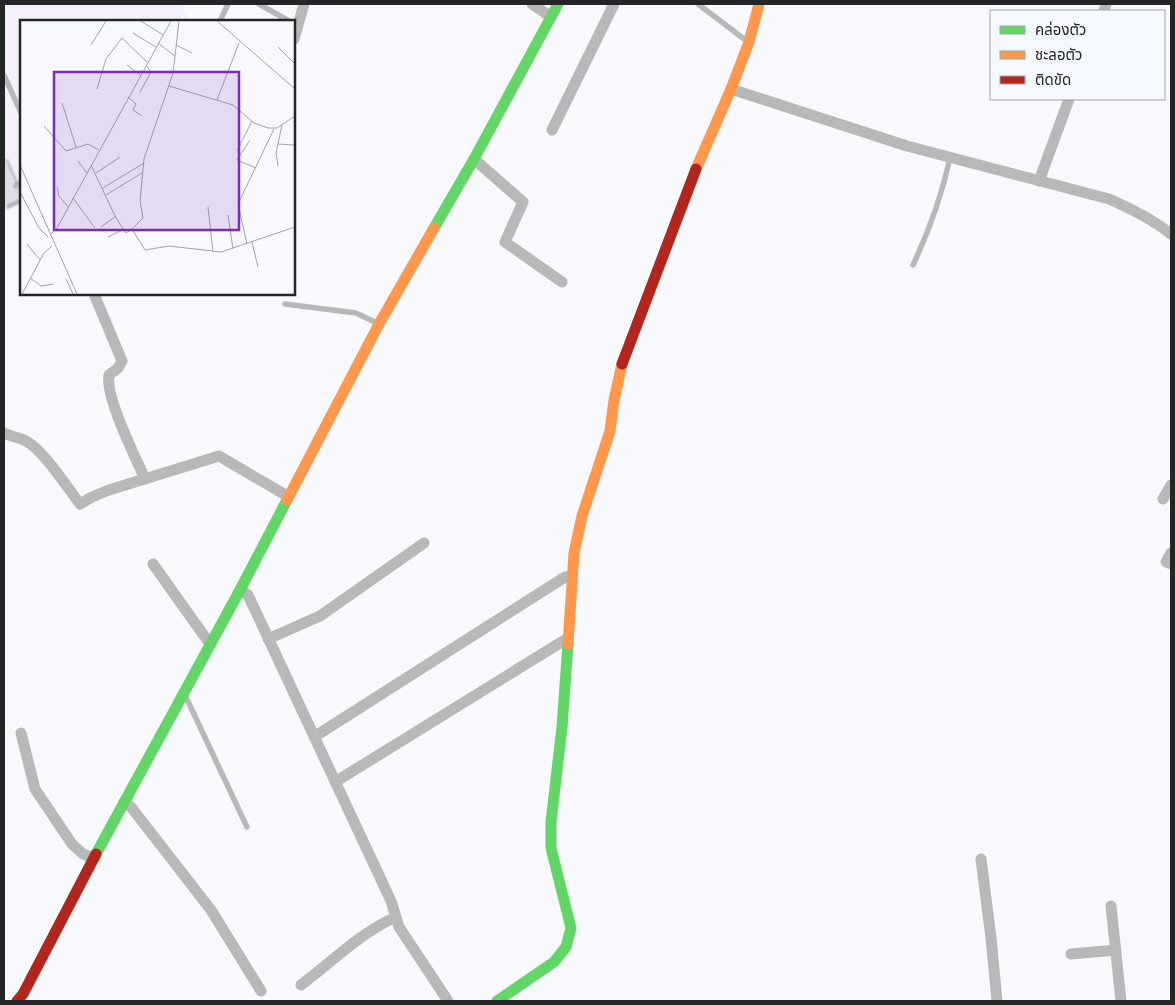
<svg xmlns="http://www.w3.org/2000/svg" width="1175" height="1005" viewBox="0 0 1175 1005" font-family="'Times New Roman','Noto Sans Thai',serif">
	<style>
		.industrial { fill: #f6f0fd }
		.building { fill: #dfdce7; stroke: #c9c9cc; filter: url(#shadow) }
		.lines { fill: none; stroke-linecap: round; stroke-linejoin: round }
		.lane { stroke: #b8b8b8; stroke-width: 5.5 }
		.street { stroke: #b8b8b8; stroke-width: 11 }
		.fast { stroke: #63d668; stroke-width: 11 }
		.slow { stroke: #ff974d; stroke-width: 11 }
		.jam { stroke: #b3261e; stroke-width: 11 }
		.inset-road { fill: none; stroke: #a2a4a7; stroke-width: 1 }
		.view { fill: #7b2cbf; fill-opacity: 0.15; stroke: #7b2cbf; stroke-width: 2.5 }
		.inset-edge { fill: none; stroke: #232527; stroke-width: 2.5 }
	</style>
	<defs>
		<filter id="shadow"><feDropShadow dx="3" dy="3" stdDeviation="1" flood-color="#0004"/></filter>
	</defs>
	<rect width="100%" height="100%" fill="#f7f9fc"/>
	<path class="industrial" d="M4 4H181L188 18 182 21H21V203L4 211Z"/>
	<path class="building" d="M4 156 15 181 13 187 15 189H19L21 194V198L4 206Z"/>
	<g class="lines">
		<path class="lane" d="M259 4 289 21
			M698 4 748 42
			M220 21 228 4
			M4 75 21 113
			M17 185 21 183
			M913 265C929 231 942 194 950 158
			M285 304 356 313 377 323
			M185 695 247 827"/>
		<path class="street" d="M532 4 551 17
			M1104 11 1106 4
			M294 39 304 4
			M731 89 907 146 1109 199C1132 209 1152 219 1171 234
			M552 130 614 4
			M474 159 523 202 505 242 562 282
			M1039 181 1069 99
			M94 294 122 361 118 368 109 375C105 397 135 456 145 479
			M4 433C11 437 19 437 26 441 44 451 67 487 80 504L92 497 109 490 219 456 289 497
			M1163 499 1171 485
			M1171 553 1166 562 1171 564
			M153 564 210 644
			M240 590 248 595 391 901 399 927 448 1001
			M268 639 320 616 424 543
			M21 733 35 789 72 844 83 854 94 858
			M314 737 565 577 572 576
			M335 782 568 638
			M124 802 131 807 211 910 261 991
			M981 859 991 938 997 1001
			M1111 906 1121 1001
			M1071 954 1116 950
			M301 985C332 962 361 932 396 917"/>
		<path class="fast" d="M434 228 474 159 558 4
			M96 854 240 590 287 500
			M497 1001 554 962 566 947 571 928 551 848V822L562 727 568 644"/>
		<path class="slow" d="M696 169 731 89 749 42 759 4
			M287 500 379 324 434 228
			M568 644 574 553 582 516 610 431 614 400 622 364"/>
		<path class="jam" d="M622 364 696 169
			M17 1001 23 994 96 854"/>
	</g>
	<g transform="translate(20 20)">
		<rect width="275" height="275" fill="#f7f9fc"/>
		<path class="inset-road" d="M121 1 143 15M159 1 153 53 124 139 120 181 123 198 112 209 125 230 149 226 201 232 275 207M197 1 275 69M113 13 136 27M138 23 155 36M71 25 86 1M156 25 172 33M258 27 275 44M107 45 120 55M149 66 213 85 234 103 248 108H257L275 96M77 69 86 39 102 18 127 42M120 72 131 52 126 45M108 77 116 84 113 90 122 96M197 80 219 23M42 83 56 127M24 106 46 131 68 124 79 130M230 120 217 140 236 148M258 124 275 125M217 131 232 101M58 141 67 153M0 145 57 274M71 145 96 198 106 213 112 209M258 146 256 133 262 105M76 153 100 137M37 167 39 176 48 187M83 168 124 143M0 172 19 208 28 217M86 175 122 153M53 178 75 208M188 187 193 232M208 195 213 229M81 207 96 196M31 214 37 208 151 1M88 217 104 209M232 222 238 247M7 224 20 240M227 224 218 184 254 109M10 258 21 266 33 264M46 259 53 274M2 274 24 233 32 226"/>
		<path class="view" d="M34 52H219V210H34Z"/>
		<rect width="275" height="275" class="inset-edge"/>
	</g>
	<rect width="1175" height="1005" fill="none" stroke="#232527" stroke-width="10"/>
	<rect x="990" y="10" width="175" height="90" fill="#f5f8fe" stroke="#a1a4a8"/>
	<rect x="1000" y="26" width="25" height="8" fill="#63d668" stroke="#a1a4a8"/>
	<text x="1035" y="35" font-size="15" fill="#232527">คล่องตัว</text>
	<rect x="1000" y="51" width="25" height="8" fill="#ff974d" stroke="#a1a4a8"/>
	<text x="1035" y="60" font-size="15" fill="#232527">ชะลอตัว</text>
	<rect x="1000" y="76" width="25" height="8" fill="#b3261e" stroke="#a1a4a8"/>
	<text x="1035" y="85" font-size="15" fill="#232527">ติดขัด</text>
</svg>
